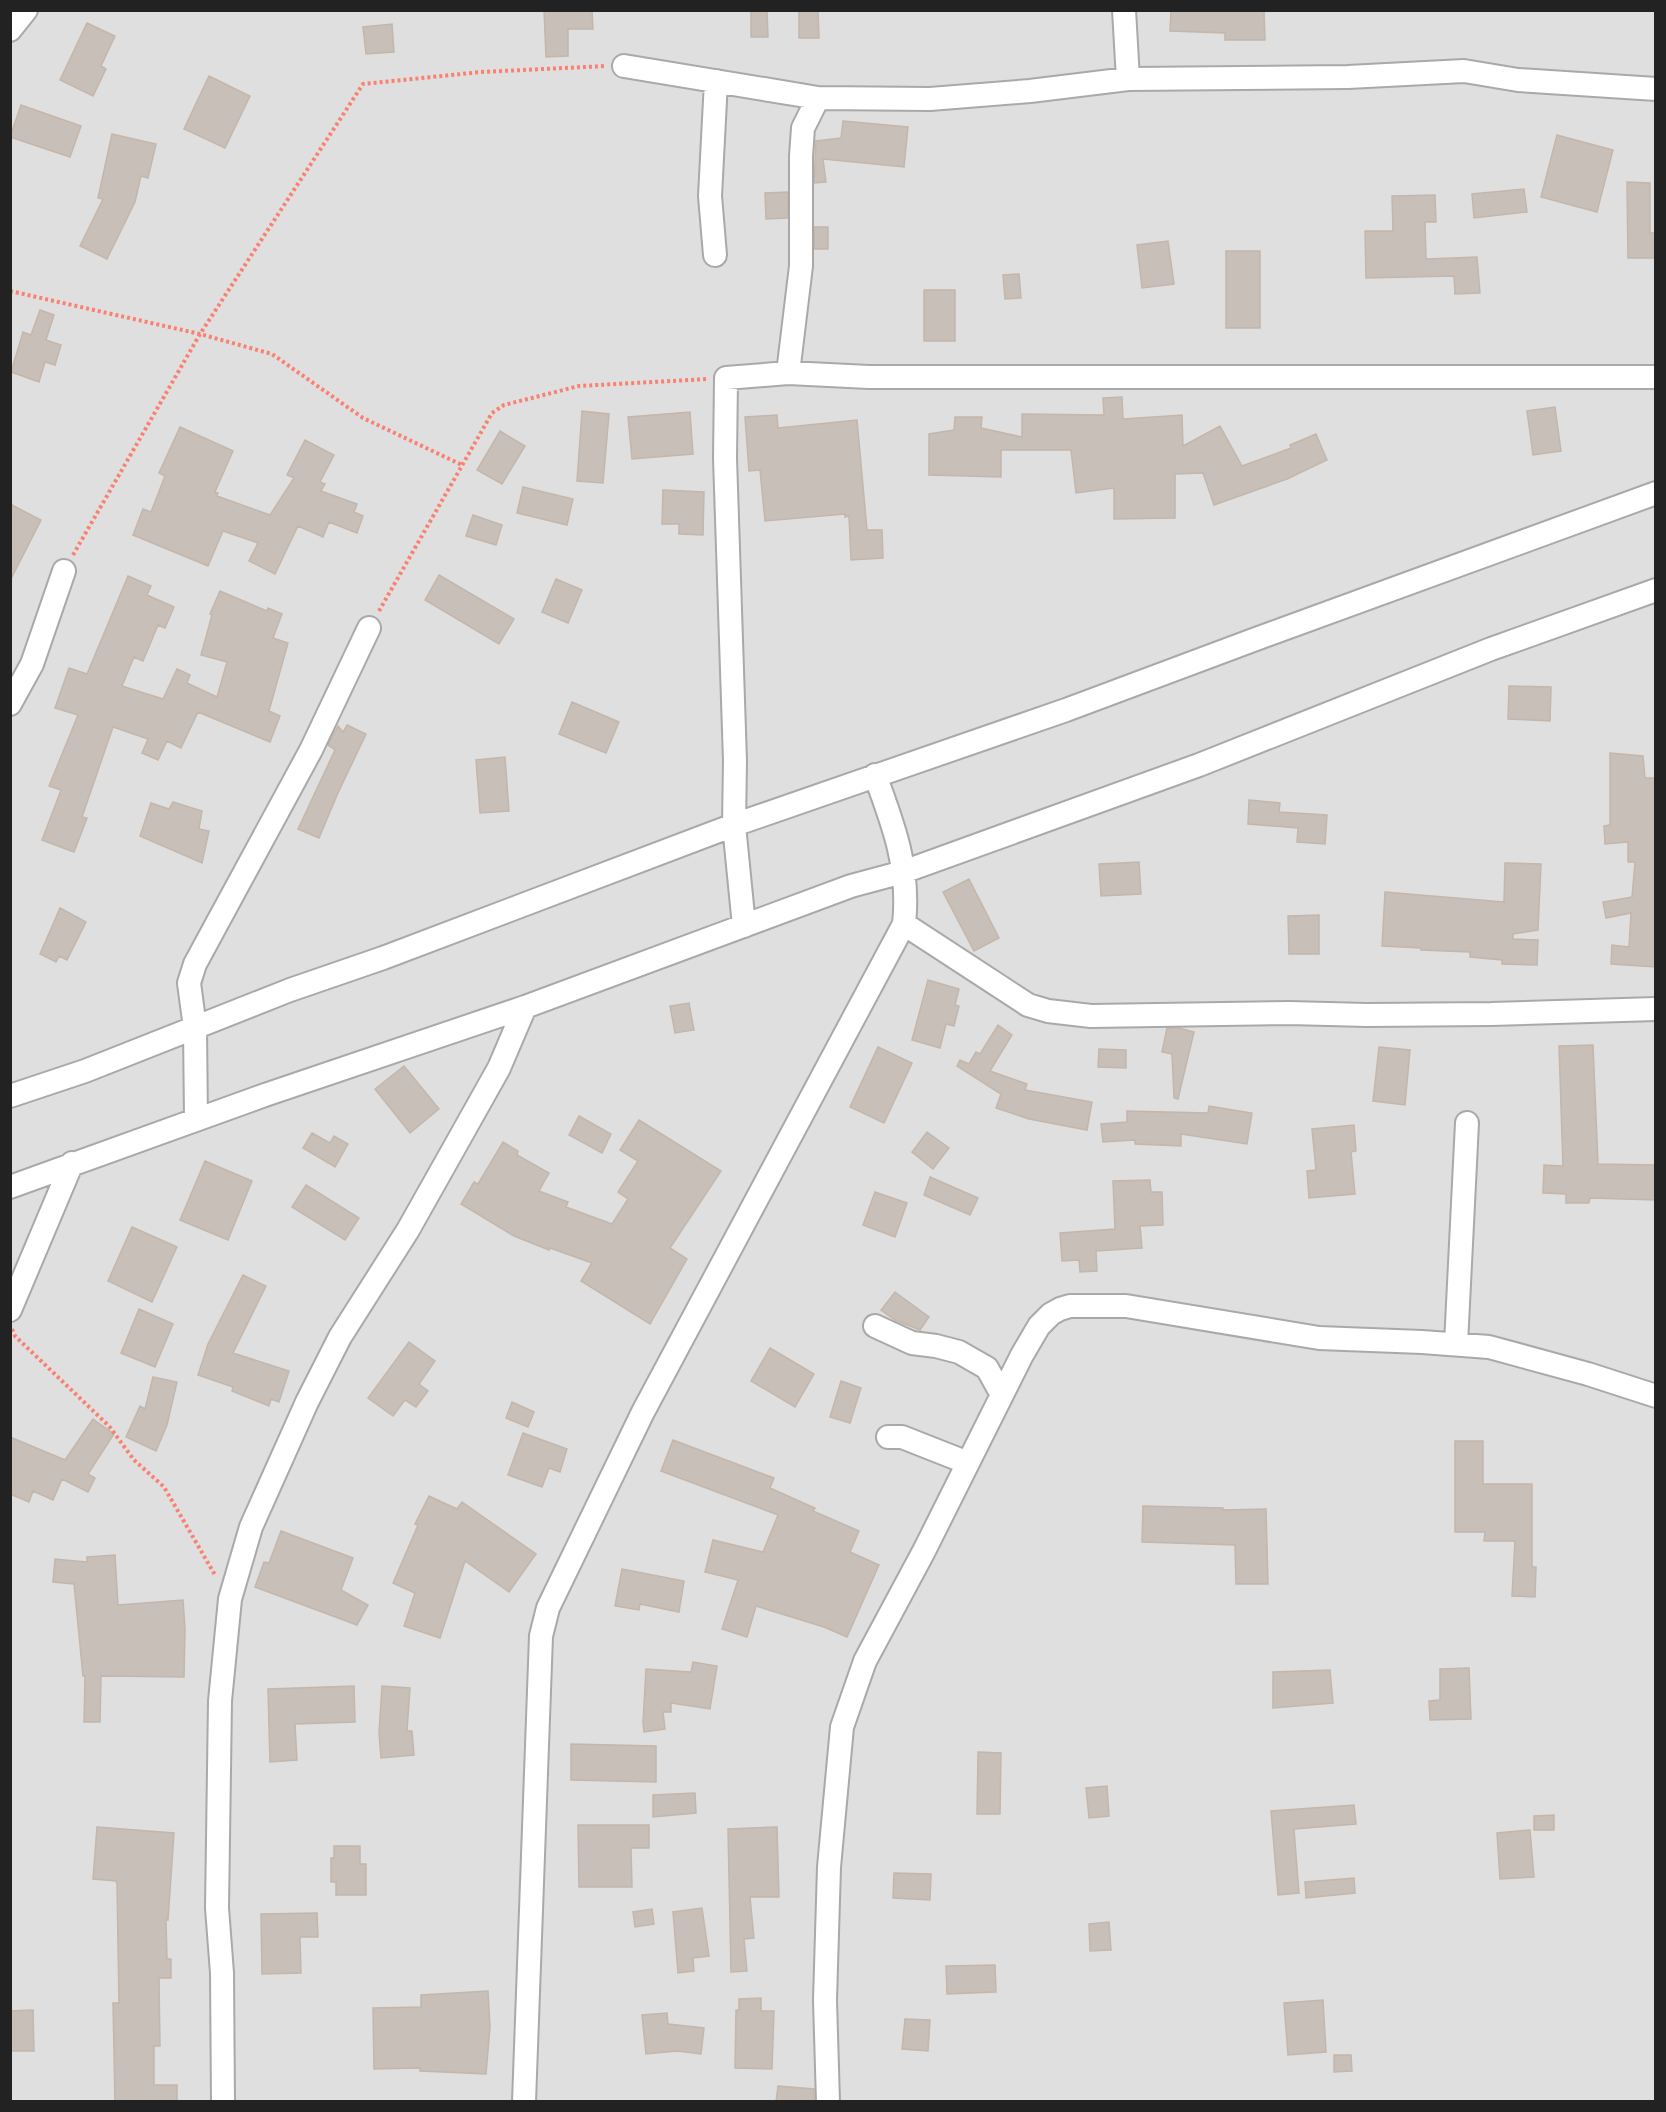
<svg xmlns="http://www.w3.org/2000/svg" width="1666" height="2112" viewBox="0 0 1666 2112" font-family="Montserrat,sans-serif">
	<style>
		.residential { fill: #e0dfdf }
		.building { fill: #c7bfb8; stroke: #c4b6ab; stroke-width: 1.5 }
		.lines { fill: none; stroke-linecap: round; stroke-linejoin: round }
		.minor-casing { stroke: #a9a9a9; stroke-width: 26 }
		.path { stroke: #fa8072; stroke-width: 4; stroke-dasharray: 3 3; stroke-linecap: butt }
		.minor { stroke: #fff; stroke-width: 22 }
	</style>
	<rect width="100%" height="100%" fill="#f2efe9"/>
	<path class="residential" d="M11 11H1655V2101H11Z"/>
	<path class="building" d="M544 10H592L593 29H568V56L546 57Z
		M751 10H767L768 37H751Z
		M799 10H818L819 38H799Z
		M1171 10H1264L1265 40H1225V33L1170 31Z
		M87 23 115 36 101 66 106 69 93 96 60 80Z
		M392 24 394 52 366 54 363 27Z
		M209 76 250 96 225 148 184 129Z
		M21 105 81 126 70 157 10 137Z
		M843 121 908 127 904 167 823 159 826 182 814 183 816 141 841 138Z
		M112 134 156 144 148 178 141 176 135 202 107 259 80 246 103 199 98 198Z
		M1557 135 1613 150 1597 212 1541 197Z
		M1627 182 1650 183V233H1656V258H1628Z
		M1524 189 1527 212 1474 218 1472 194Z
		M788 192V218L766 219 765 193Z
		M1435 195 1436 222H1425L1426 259 1477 257 1480 293 1455 294 1454 276 1366 278 1365 231H1393L1392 196Z
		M814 227H828V249H814Z
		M1168 241 1174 284 1142 288 1137 245Z
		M1226 251H1260V328H1226Z
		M1019 274 1021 298 1005 299 1003 275Z
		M924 290H955V341H924Z
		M40 310 54 315 46 340 61 345 55 365 45 362 39 382 11 372 23 332 31 335Z
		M1122 397 1123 419 1182 415 1183 446 1220 426 1242 466 1291 448 1290 445 1316 434 1327 460 1287 479 1214 505 1203 473 1175 474V518L1114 519V488L1076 493 1071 450H1001V477L929 475V434L954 430 955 417H982L981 428 1022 437V414L1104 415 1103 398Z
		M1555 407 1561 451 1533 455 1527 411Z
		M582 411 609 414 603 483 577 481Z
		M690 412 693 454 632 459 628 417Z
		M777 415 778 428 857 420 867 530H882L883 558 851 560 849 516 845 517V514L765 521 760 470 749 471 745 417Z
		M180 427 233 451 215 492 218 493 217 496 270 515 294 478 287 475 305 440 334 455 320 482 325 484 321 491 357 504 354 512 363 516 357 533 329 522 323 537 298 526 275 574 249 561 258 543 223 531 208 566 133 535 143 509 151 512 165 476 159 473Z
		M500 431 525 446 502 484 477 470Z
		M523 487 573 499 567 525 517 513Z
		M663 490 704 492 703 535 679 534V524H662Z
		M10 504 41 520 10 581Z
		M473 515 502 525 496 545 466 536Z
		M439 575 514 619 499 644 425 600Z
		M128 576 151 586 147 595 174 607 165 628 158 625 143 661 134 657 122 686 163 699 177 669 190 675 187 683 217 697 227 662 201 655 212 615 210 614 220 591 267 611 268 608 282 614 273 638 288 643 269 711 280 716 270 742 198 712 181 748 167 741 158 760 142 753 148 739 113 727 82 817 87 818 74 852 42 840 61 790 49 786 78 715 55 708 69 668 87 674Z
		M556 579 582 590 568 623 542 612Z
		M1509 686 1551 687 1550 721 1508 719Z
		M572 702 619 722 606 753 559 734Z
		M347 725 366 734 338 793 319 838 298 829 335 750 328 745 338 726 343 732Z
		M1610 753 1643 756 1645 778H1656V967L1611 964 1612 945 1629 947 1631 913 1606 918 1603 902 1632 897 1635 862H1628V842L1605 844 1604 826 1610 825Z
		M505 757 509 811 480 813 476 760Z
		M1249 800 1280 803 1279 812 1327 815 1325 844 1297 842 1298 828 1248 824Z
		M173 802 202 811 199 829 209 831 202 863 140 836 151 803 169 809Z
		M1139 862 1141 894 1101 896 1099 864Z
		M1505 863 1541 864 1538 930 1513 934V939L1538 940 1537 965 1502 964V960L1470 957V952L1421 950V948L1382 946 1385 892 1504 902Z
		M969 879 999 938 974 951 943 892Z
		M60 908 86 922 67 960 59 956 56 962 40 954Z
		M1319 915V954H1289L1288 916Z
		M928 980 959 989 955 1005 959 1006 954 1026 946 1024 940 1048 912 1040Z
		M689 1003 694 1030 675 1033 670 1006Z
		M998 1025 1012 1035 990 1071 1027 1084 1025 1090 1092 1102 1087 1130 1029 1119 996 1108 1001 1094 957 1066 960 1060 969 1064 976 1052 980 1054Z
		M1167 1028H1179L1194 1032 1178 1099 1174 1098 1172 1054 1162 1052Z
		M1593 1045 1598 1164 1656 1165V1200L1590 1198 1589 1203H1566V1194L1543 1193 1544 1165 1563 1166 1559 1046Z
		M878 1047 912 1063 884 1123 850 1107Z
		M1379 1047 1410 1050 1405 1105 1373 1101Z
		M1099 1049 1126 1050V1068L1098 1067Z
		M404 1066 439 1109 410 1133 375 1089Z
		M1209 1106 1252 1113 1247 1144 1181 1134V1146L1135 1144V1140L1103 1142 1101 1124 1127 1122V1111L1208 1113Z
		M579 1116 611 1134 602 1153 569 1135Z
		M639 1120 721 1171 670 1248 687 1259 650 1324 581 1281 592 1263 550 1248 549 1250 514 1236 461 1204 474 1182 478 1184 503 1142 518 1151 517 1155 549 1173 539 1191 568 1202 566 1207 612 1224 628 1199 618 1192 638 1161 620 1150Z
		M1354 1125 1356 1151 1351 1152 1355 1194 1309 1198 1307 1171 1316 1170 1312 1129Z
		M927 1132 949 1148 933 1169 912 1152Z
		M312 1133 330 1143 334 1136 348 1144 335 1167 303 1148Z
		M205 1161 252 1181 228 1240 180 1220Z
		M930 1177 978 1198 970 1215 924 1195Z
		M1150 1180 1151 1192H1162L1163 1225 1140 1226 1142 1248 1096 1251 1097 1271 1080 1272 1079 1260 1062 1261 1060 1233 1115 1229 1113 1181Z
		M306 1185 359 1218 345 1240 292 1207Z
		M875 1192 907 1203 895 1237 863 1225Z
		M132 1227 177 1247 152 1302 108 1281Z
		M243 1275 266 1286 233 1353 289 1371 279 1402 271 1399 269 1406 232 1391 233 1387 198 1375 208 1344Z
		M895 1292 929 1317 920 1330 895 1320 881 1310Z
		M139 1309 173 1324 155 1367 121 1353Z
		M409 1342 435 1361 419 1384 428 1391 416 1407 405 1400 393 1416 368 1398Z
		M770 1348 814 1374 795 1407 751 1381Z
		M153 1377 177 1382 167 1425 156 1451 126 1437 140 1406 145 1409Z
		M841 1381 861 1388 850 1423 830 1417Z
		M512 1402 534 1412 528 1427 506 1418Z
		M93 1419 114 1434 88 1474 95 1478 88 1492 62 1479 53 1500 33 1491 29 1502 10 1494V1437L65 1460Z
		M523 1433 567 1449 560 1472 549 1468 542 1487 508 1475Z
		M673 1440 774 1478 770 1488 815 1508 813 1511 859 1531 850 1552 879 1565 847 1637 824 1627 756 1606 747 1637 722 1629 738 1580 705 1572 713 1540 763 1552 778 1515 661 1471Z
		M1455 1441H1483V1484H1532V1567H1536L1535 1597 1512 1596 1515 1541H1484L1485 1532H1455Z
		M429 1496 457 1509 462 1502 536 1554 509 1592 465 1561 440 1638 404 1626 415 1593 393 1583 418 1525 415 1524Z
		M1143 1506 1223 1508V1510L1266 1509 1268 1584H1236L1235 1545 1142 1542Z
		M281 1531 353 1558 341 1590 368 1605 357 1625 255 1587 264 1562 269 1563Z
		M115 1555 118 1605 183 1600 185 1629 184 1677 101 1676 100 1722H84L85 1676H83L74 1584 53 1582 55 1559 87 1562V1557Z
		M622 1569 684 1581 679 1612 640 1604 639 1610 615 1606Z
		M693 1662 717 1666 710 1709 671 1703V1712H663L665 1729 644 1732 643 1723 646 1669 691 1672Z
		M1469 1668 1471 1719 1430 1720 1429 1701 1440 1700V1669Z
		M1330 1670 1333 1703 1273 1708V1672Z
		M354 1686 355 1722 295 1724 297 1760 270 1762 268 1689Z
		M382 1686 410 1688 407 1731H412L414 1755 381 1758 379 1733Z
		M571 1744 656 1746V1782L571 1780Z
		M978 1752 1001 1753 1000 1814H977Z
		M1107 1786 1109 1816 1089 1818 1086 1788Z
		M695 1793 696 1813 653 1817V1795Z
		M1354 1805 1356 1824 1294 1829 1299 1893 1278 1895 1271 1811Z
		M1554 1815V1830H1534V1816Z
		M578 1825H649V1848H631L632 1887H579Z
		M97 1827 174 1833 168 1920H166L167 1959H171V1978H159L160 2046H154V2085H177V2102H115L113 2003H119L117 1884 116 1881 93 1879Z
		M777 1827 779 1897H750L754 1938 744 1939 747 1971 731 1972 728 1829Z
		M1530 1830 1534 1877 1500 1879 1497 1833Z
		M334 1846H360V1864H366V1895H336V1882H331V1858H334Z
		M894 1873 931 1874 930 1900 893 1898Z
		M1354 1878 1355 1893 1306 1898 1305 1882Z
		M702 1908 709 1956 693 1958 694 1971 678 1973 673 1912Z
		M652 1909 654 1924 635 1927 633 1912Z
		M317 1913 318 1937H300L301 1973 262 1974 261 1914Z
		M1109 1922 1111 1950 1090 1951 1089 1924Z
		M995 1965 996 1992 947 1994 946 1966Z
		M488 1991 490 2027 486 2074 420 2071V2068L374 2069 373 2008 421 2007V1995Z
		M761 1998V2011H774L772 2069 735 2068 736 2010H739V1999Z
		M1323 2000 1326 2052 1288 2055 1284 2003Z
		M33 2010 34 2051H10V2011Z
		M667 2013 668 2024 704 2028 701 2054 677 2051 646 2054 642 2015Z
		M905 2019 930 2020 928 2051 902 2049Z
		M1334 2055H1351L1352 2071 1334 2072Z
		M778 2086 814 2089V2102H776Z"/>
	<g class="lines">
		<g class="minor-casing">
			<path id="minor" d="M1124 10 1128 79
				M10 30 26 10
				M624 66 818 98 930 99 1030 91 1128 79 1348 77 1464 71 1518 80 1656 89
				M715 255 710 196 716 81
				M788 373 801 266V156L803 128 818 98
				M10 704 32 664 64 571
				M904 924 1028 1005 1048 1011 1091 1016 1289 1013 1367 1015 1491 1014 1656 1009
				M744 926 734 825 735 761 725 458 726 378 788 373 869 377H1656
				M10 1096 85 1071 290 990 383 958 734 825 1066 710 1256 639 1656 493
				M196 1119 195 1028 189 983 195 964 311 750 369 628
				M10 1187 265 1095 525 1007 851 886 903 872 1199 765 1491 649 1656 590
				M10 1310 72 1163
				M875 1326 912 1343 936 1346 959 1352 987 1368 1002 1395
				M1456 1344 1467 1123
				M888 1437H902L968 1463
				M223 2102 222 1973 217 1908 220 1701 230 1599 251 1527 307 1402 340 1337 408 1230 462 1134 499 1068 525 1007
				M524 2102 541 1636 548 1608 643 1412 904 924C910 869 894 826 875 775
				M828 2102 825 2000 829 1867 842 1727 865 1661 924 1551 1022 1355 1039 1326 1051 1314 1060 1309 1070 1306H1126L1319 1338 1422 1342 1489 1347 1588 1374 1656 1396"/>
		</g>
		<path class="path" d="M10 291 200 334 272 354 363 418 462 465
			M73 555 200 334 363 84 481 72 606 66
			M379 611 492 413 504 405 579 386 708 379
			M12 1329 15 1336 109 1426 134 1460 164 1487 215 1575"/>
		<use href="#minor" class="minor"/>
	</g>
	<rect width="1666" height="2112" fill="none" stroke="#222222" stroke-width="24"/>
</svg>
